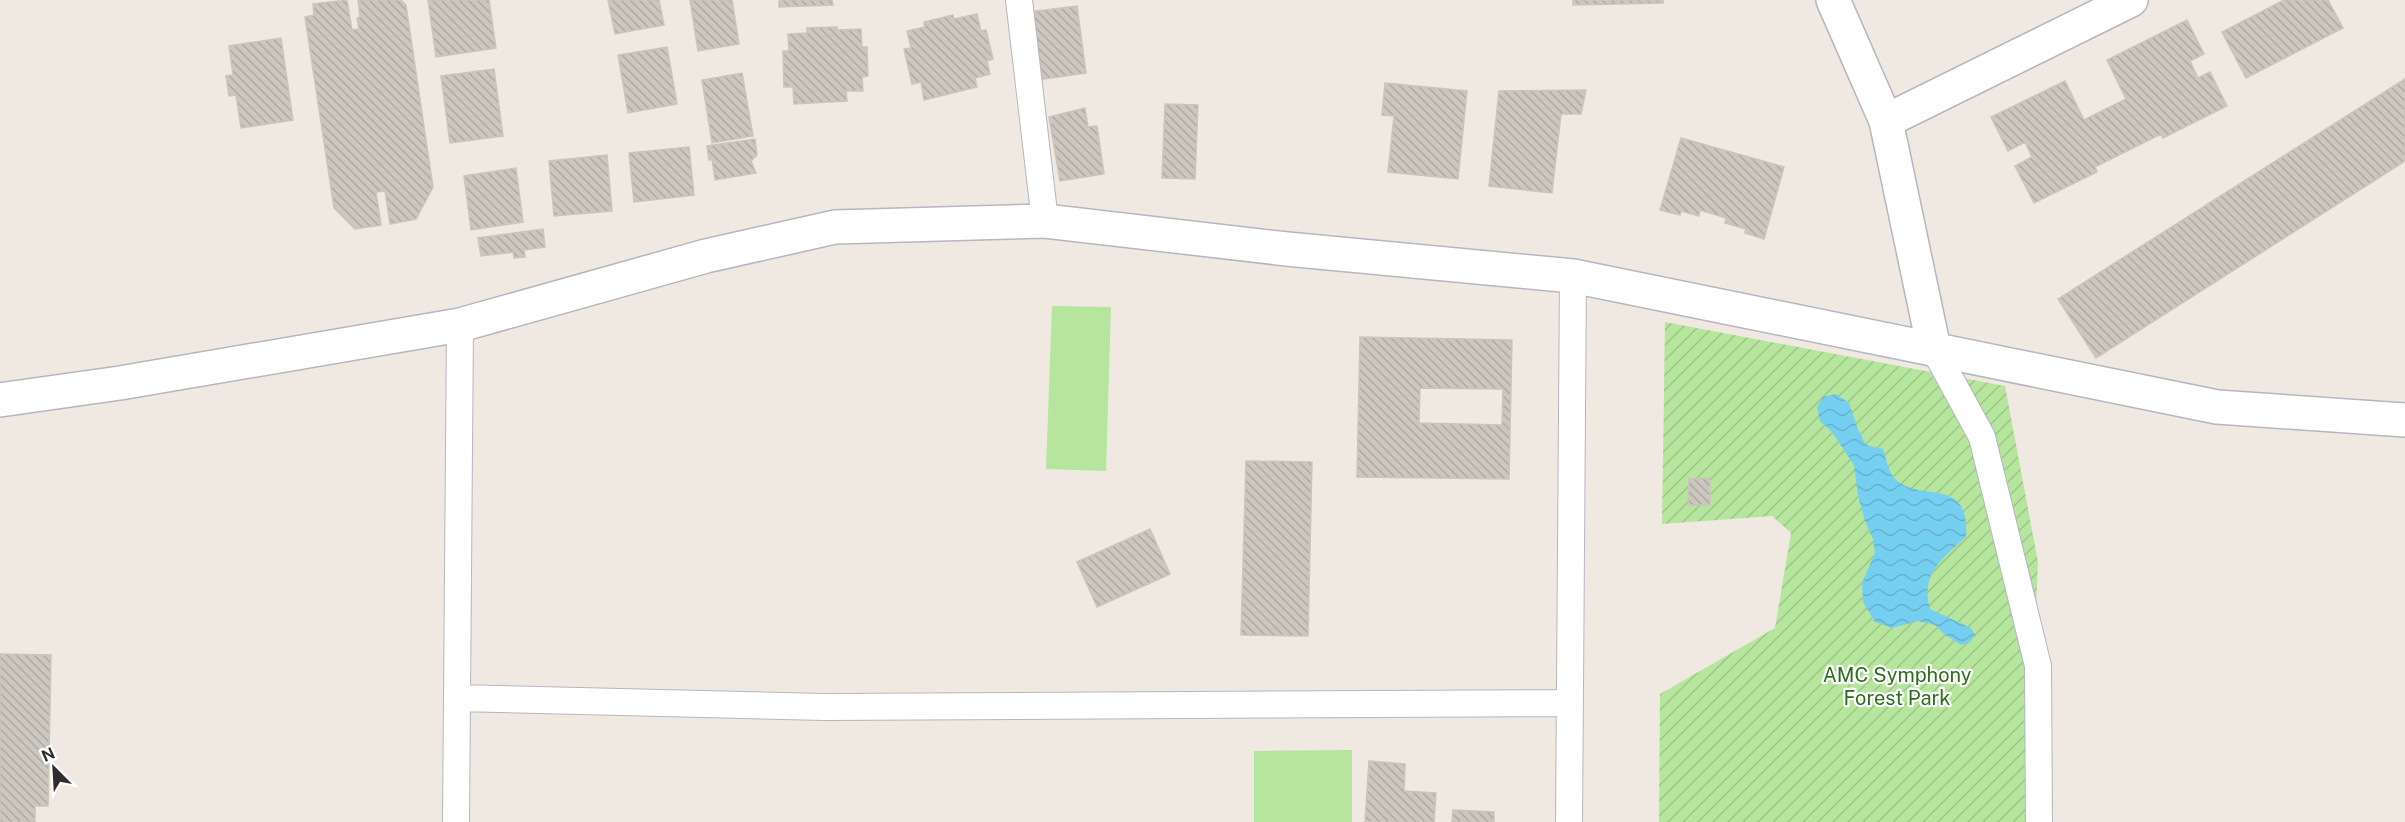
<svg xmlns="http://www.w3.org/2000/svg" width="2405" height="822" viewBox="0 0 2405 822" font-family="'Public Sans',sans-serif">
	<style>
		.grass { fill: #b6e59e }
		.garden { fill: url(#garden-furrows) }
		.water { fill: url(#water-waves) }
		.building { fill: url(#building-back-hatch); stroke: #cbc5ba; stroke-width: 1.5; fill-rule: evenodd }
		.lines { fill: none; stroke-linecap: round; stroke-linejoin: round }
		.minor-casing { stroke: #b4b7c1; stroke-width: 28 }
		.tertiary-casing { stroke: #b4b7c1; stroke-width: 36 }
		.minor { stroke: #fff; stroke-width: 26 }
		.tertiary { stroke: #fff; stroke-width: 33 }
		.labels { text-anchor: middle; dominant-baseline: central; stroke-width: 4.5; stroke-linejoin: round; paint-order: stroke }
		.park-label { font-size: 20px; fill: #2c6e1b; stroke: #fff }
	</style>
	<defs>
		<pattern id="garden-furrows" width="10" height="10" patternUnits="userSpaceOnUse" patternTransform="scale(1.5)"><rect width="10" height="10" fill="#b6e59e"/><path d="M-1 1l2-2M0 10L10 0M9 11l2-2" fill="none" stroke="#9dc588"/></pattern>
		<pattern id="water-waves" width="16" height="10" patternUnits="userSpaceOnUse" patternTransform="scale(1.5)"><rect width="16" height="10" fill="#75cff0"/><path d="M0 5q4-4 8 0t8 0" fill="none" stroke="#66b2ce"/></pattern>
		<pattern id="building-back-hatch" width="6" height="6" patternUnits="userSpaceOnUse" patternTransform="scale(1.5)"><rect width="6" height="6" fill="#cbc7bf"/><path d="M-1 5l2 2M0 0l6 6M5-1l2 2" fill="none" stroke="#afaba4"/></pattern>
	</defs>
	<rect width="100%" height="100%" fill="#efe9e1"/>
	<path class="grass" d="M1052 306 1111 307 1106 471 1046 469Z
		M1352 750V822H1254V751Z"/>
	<path class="garden" d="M1665 322 2005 386 2038 562 2027 822H1659L1660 694 1775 628 1791 533 1772 516 1662 524Z"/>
	<path class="water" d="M1836 394 1849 403 1858 429 1866 445 1883 449C1886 458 1889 474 1896 480 1922 503 1970 475 1966 537 1942 559 1920 574 1930 609L1971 628 1975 635 1970 642 1961 645 1944 634 1935 625 1918 621 1892 628 1875 622 1863 602 1862 583 1875 553 1873 539 1865 521 1858 496 1854 465 1832 432 1820 421 1817 407 1823 397Z"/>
	<path class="building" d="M347 0 352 30 359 29 357 18 360 17 358 0H401L406 5 433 187 416 219 390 224 385 191 376 192 381 225 355 229 334 208 305 17 314 15 313 4Z
		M428 0H489L496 48 436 57Z
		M608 0H659L664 25 615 34Z
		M690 0H732L739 44 698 51Z
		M779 0H832L833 5 779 7Z
		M1573 0H1663V3L1573 5Z
		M2284 0H2328L2343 28 2246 78 2222 32Z
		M1077 6 1086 73 1037 80 1029 12Z
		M977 14 981 31 986 30 993 59 987 61 990 74 975 78 977 87 924 100 921 82 912 84 904 49 911 48 907 31 925 27 924 22 953 15 954 19Z
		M2187 20 2204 54 2190 61 2198 78 2210 72 2227 106 2163 138 2161 134 2095 167 2097 172 2034 203 2015 166 2032 157 2025 142 2008 151 1991 117 2065 81 2084 120 2126 99 2107 60Z
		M837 27V30L861 29 862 47H867L868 76 862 77 863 91H846L847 101 794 104 793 87H784L783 51H789L788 34 807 33V28Z
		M281 38 293 120 241 128 236 95 229 96 226 76 233 75 229 46Z
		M667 47 677 104 628 113 618 55Z
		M494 69 503 136 450 143 441 76Z
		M742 73 753 136 712 143 702 80Z
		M2405 79V161L2096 358 2058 299Z
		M1385 83 1467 91 1458 179 1388 172 1394 116 1382 115Z
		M1586 90 1581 114H1561L1552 193 1489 186 1499 91Z
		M1165 104 1198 105 1195 179 1162 178Z
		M1085 108 1088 127 1097 126 1104 174 1060 181 1049 117Z
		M1681 138 1784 167 1764 239 1745 233 1746 229 1725 223 1726 218 1700 210 1699 216 1681 211 1680 215 1660 210Z
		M755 139 757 155 751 161 756 173 715 180 712 159 709 160 707 146Z
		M689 147 694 195 634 202 629 153Z
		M607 155 612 211 554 216 549 161Z
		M516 168 523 222 471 230 464 176Z
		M543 229 545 247 524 250 525 257 514 258 513 252 481 256 478 238Z
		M1360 337 1512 340 1509 479 1357 477ZM1420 388 1503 389 1502 425 1419 423Z
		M1246 461 1312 462 1308 636 1241 635Z
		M1710 478V505H1688L1689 479Z
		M1150 529 1170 574 1097 607 1077 562Z
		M0 654 51 655 48 806H35V822H0Z
		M1369 761 1405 764 1404 791 1436 793 1434 822H1365Z
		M1453 810 1494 812V822H1452Z"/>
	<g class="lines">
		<g class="minor-casing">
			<path id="minor" d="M1019 0 1045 221
				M1934 349 1982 437 2038 666 2039 822
				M457 698 824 707 1570 703
				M456 822 460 325
				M1569 822 1573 276"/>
		</g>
		<g class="tertiary-casing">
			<path id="tertiary" d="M1833 0 1886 121
				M1934 349 1886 121 2131 0
				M0 400 120 383 460 325 706 256 835 227 1045 221 1287 249 1573 276 2217 407 2405 420"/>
		</g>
		<use href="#minor" class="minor"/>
		<use href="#tertiary" class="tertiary"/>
	</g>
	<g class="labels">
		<g class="park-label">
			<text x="1897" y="675">AMC Symphony<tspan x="1897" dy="23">Forest Park</tspan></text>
		</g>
	</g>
	<g transform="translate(54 768) rotate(336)" stroke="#ffffff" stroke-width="4.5" paint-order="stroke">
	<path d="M0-4.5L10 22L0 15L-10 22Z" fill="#2e2e2e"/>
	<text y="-9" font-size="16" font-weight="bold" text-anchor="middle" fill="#2e2e2e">N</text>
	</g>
</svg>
